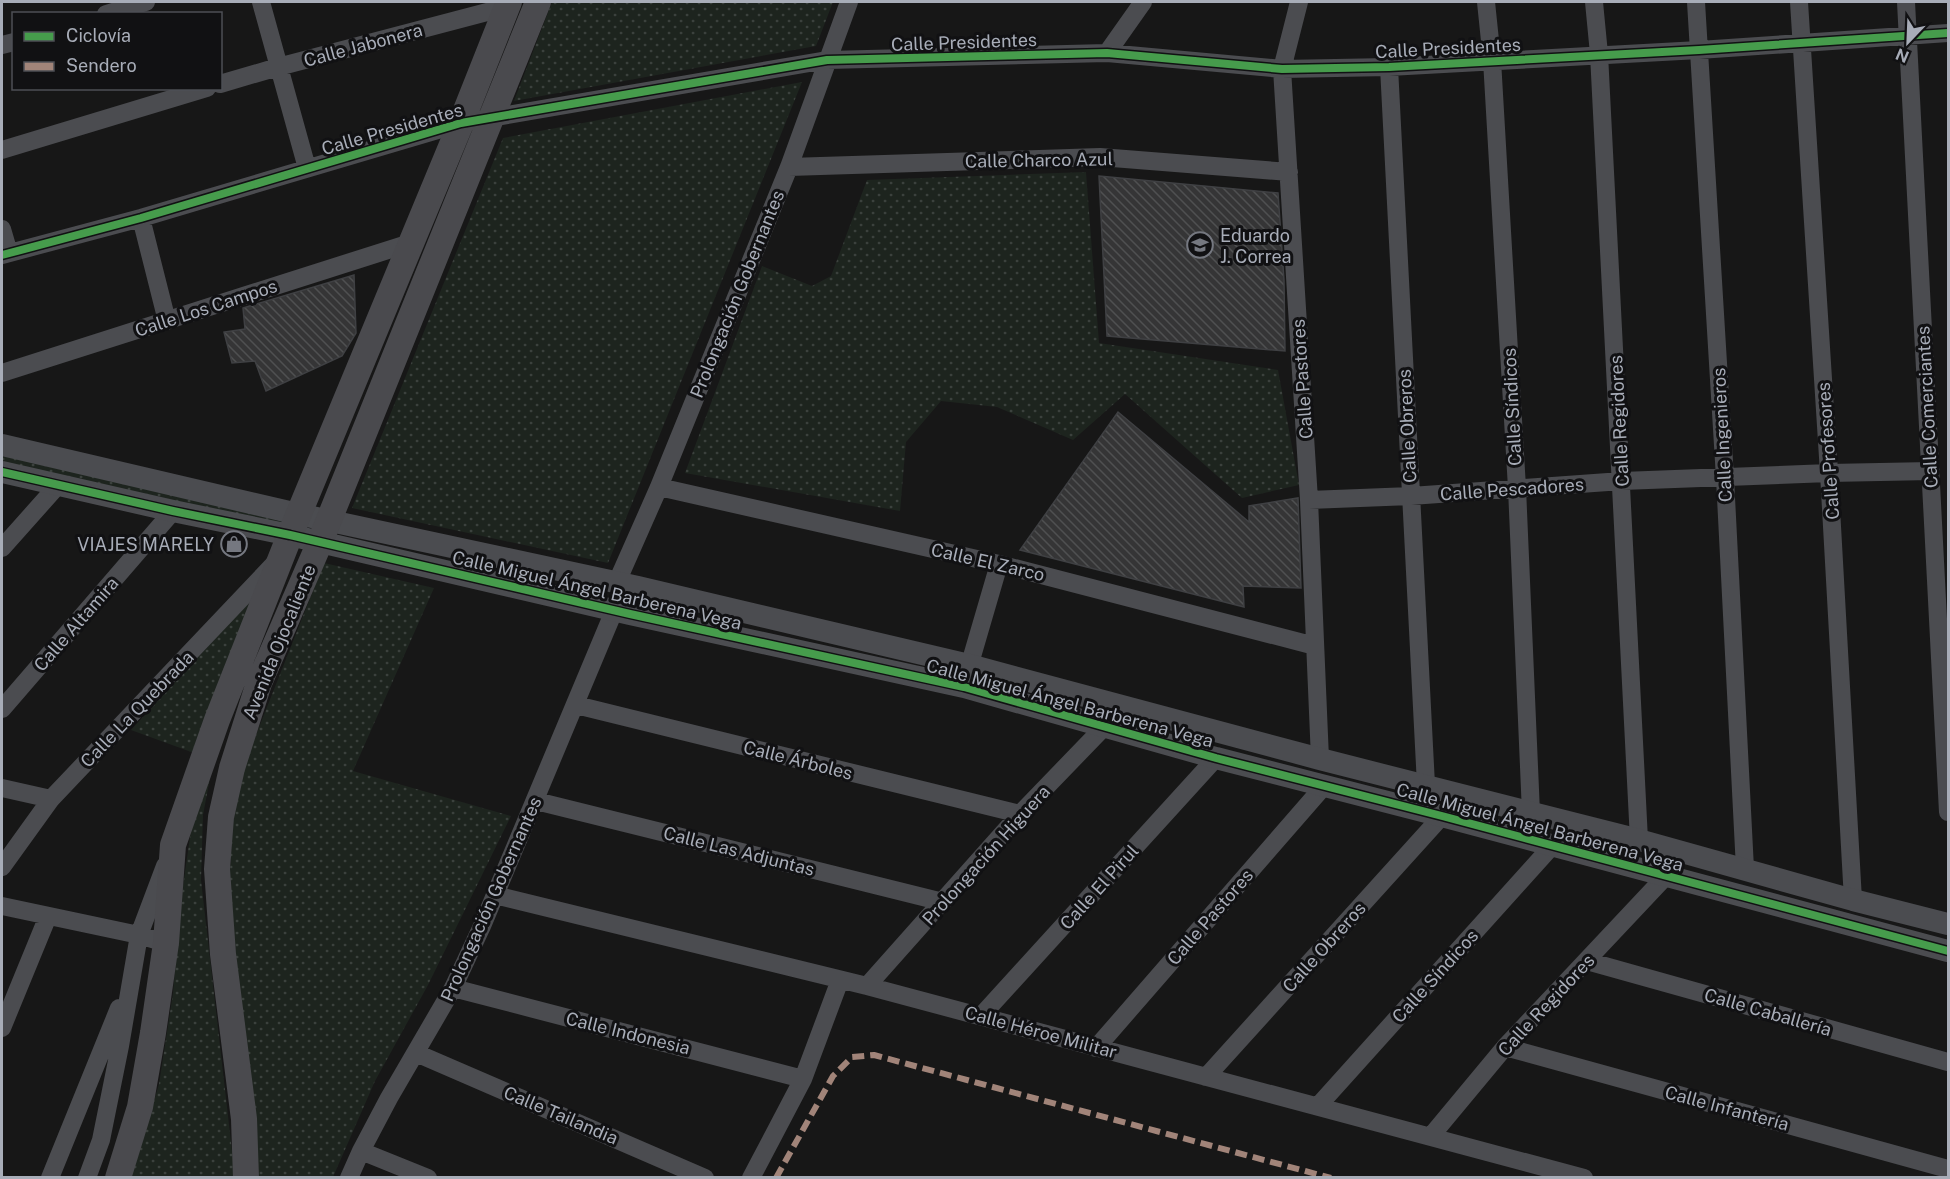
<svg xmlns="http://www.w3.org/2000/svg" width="1950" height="1179" viewBox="0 0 1950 1179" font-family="'Public Sans',sans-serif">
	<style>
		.green { fill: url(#green-dots) }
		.building { fill: url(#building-back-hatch); stroke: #3f4043; stroke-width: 1.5 }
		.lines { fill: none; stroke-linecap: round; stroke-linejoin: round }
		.minor { stroke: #4b4c50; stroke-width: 18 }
		.tertiary { stroke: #4b4c50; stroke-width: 22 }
		.secondary { stroke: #4a4a4e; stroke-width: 26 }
		.quiet { stroke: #a18479; stroke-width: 6; stroke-dasharray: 12 6; stroke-linecap: butt }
		.cycleway-casing { stroke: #111113; stroke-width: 11 }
		.cycleway { stroke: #469c4c; stroke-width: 8 }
		.labels { text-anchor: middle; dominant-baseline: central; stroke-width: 6; stroke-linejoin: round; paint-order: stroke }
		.street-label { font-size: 18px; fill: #a8adb8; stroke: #111113 }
		.poi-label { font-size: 18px; fill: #a8adb8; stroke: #111113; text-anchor: start }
	</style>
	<defs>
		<pattern id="green-dots" width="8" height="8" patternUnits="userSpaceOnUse" patternTransform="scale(1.5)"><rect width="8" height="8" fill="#1d241e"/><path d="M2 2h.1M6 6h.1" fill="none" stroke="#3b413d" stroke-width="1.8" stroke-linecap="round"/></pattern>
		<pattern id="building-back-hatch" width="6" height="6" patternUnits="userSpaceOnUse" patternTransform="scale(1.5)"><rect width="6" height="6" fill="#353536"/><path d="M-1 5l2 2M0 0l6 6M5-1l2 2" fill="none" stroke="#4f5051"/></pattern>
	</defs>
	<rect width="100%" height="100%" fill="#171717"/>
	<path class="green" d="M552 2H833L816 46 514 101Z
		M802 82 608 563 352 508 503 138Z
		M1086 172 1099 343 1278 370 1299 485 1242 498 1125 394 1073 440 997 407 941 401 906 442 900 511 685 473 762 266 812 286 831 276 867 180Z
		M2 452 287 517 285 528 2 462Z
		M324 563 434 588 353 771 511 816 428 985 375 1081 333 1177H258L229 887 235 788Z
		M256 594 194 753 131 730Z
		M214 757 203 815 201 880 235 1177 131 1178 159 1084 173 993 180 906 193 817Z"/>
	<path class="building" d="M1099 176 1278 193 1284 280 1285 351 1107 336Z
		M354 275 356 333 342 356 266 391 255 361 232 363 224 332 245 329 243 308Z
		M1118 412 1249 522V506L1298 498 1301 588 1243 586 1244 607 1020 550Z"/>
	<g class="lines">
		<path class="minor" d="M261 2 307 168
			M1299 2 1282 69 1309 500 1320 759
			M1486 2 1492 60 1517 488 1531 813
			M1594 2 1599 54 1639 840
			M1696 2 1725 478 1745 869
			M1799 2 1829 473 1853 900
			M1906 2 1948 812
			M106 14 146 2
			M2 45 14 42
			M1107 53 1143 2
			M1389 67 1426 785
			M220 84 278 67 506 7
			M2 150 207 88
			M789 167 1100 157 1289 172
			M141 218 167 321
			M2 229 9 253
			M2 255 141 218 461 123 827 60 1107 53 1282 69 1389 67 1699 50 1948 33
			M2 373 410 243
			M659 487 999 564 1315 646
			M1309 500 1411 496 1622 481 1829 473 1931 471
			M2 548 59 484
			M617 582 659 487 789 167 849 2
			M966 677 999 564
			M576 705 1020 814
			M2 709 173 511
			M2 788 51 799
			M536 801 943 902
			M2 867 51 799 275 563
			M495 895 867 986 1584 1178
			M2 906 139 935 166 943
			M1587 961 1948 1062
			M867 986 1020 814 1105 726
			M453 988 803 1079
			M981 1016 1216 758
			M2 1028 48 916
			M1505 1047 1948 1169
			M1096 1048 1324 786
			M416 1053 705 1178
			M1206 1077 1442 816
			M1318 1106 1552 846
			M1431 1136 1505 1047 1665 877
			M361 1151 428 1178
			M50 1178 119 1008
			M87 1178 101 1140 120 1046 139 935 165 866
			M349 1178 361 1151 389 1098 453 988 482 926 614 611
			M751 1178 803 1079 840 980"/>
		<path class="tertiary" d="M2 445 298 514 638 587 969 665 1320 759 1639 840 1853 900 1948 924
			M2 472 173 511 290 535 630 614 964 687 1216 758 1442 816 1948 951"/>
		<path class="secondary" d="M118 1178 140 1107 153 1033 166 943 173 845 217 720 290 535 461 123 509 2
			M246 1178 244 1119 223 954 217 869 221 817 232 768 259 683 320 542 538 2"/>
		<path class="quiet" d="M776 1178 833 1076 852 1057 874 1055 1331 1178"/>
		<g class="cycleway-casing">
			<path id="cycleway" d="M2 255 141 218 461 123 827 60 1107 53 1282 69 1389 67 1699 50 1948 33
				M2 472 173 511 290 535 630 614 964 687 1216 758 1442 816 1948 951"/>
		</g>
		<use href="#cycleway" class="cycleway"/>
	</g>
	<defs>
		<g id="school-ring" transform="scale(1.35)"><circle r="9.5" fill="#111113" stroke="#757880" stroke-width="1.5"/><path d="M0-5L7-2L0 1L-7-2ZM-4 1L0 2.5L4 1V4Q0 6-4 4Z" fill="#757880"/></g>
		<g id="shop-ring" transform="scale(1.35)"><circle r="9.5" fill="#111113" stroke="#757880" stroke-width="1.5"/><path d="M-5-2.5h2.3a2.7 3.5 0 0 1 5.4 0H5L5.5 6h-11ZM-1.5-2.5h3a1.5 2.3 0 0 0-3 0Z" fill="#757880"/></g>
	</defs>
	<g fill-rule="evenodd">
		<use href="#school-ring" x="1200" y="245"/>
		<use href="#shop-ring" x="234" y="544"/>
	</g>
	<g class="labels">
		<g class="street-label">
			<text transform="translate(964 42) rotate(-2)">Calle Presidentes</text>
			<text transform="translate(363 45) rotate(-15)">Calle Jabonera</text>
			<text transform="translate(1448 48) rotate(-3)">Calle Presidentes</text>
			<text transform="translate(392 129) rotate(-16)">Calle Presidentes</text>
			<text transform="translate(1039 160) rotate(-1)">Calle Charco Azul</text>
			<text transform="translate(737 294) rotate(-68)">Prolongación Gobernantes</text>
			<text transform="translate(206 308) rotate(-18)">Calle Los Campos</text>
			<text transform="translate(1302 379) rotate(-94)">Calle Pastores</text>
			<text transform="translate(1512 407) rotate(-93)">Calle Síndicos</text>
			<text transform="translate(1927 407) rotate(-93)">Calle Comerciantes</text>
			<text transform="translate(1619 421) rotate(-93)">Calle Regidores</text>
			<text transform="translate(1407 426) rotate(-93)">Calle Obreros</text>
			<text transform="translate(1722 435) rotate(-93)">Calle Ingenieros</text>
			<text transform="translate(1828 451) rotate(-94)">Calle Profesores</text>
			<text transform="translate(1512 489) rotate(-4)">Calle Pescadores</text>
			<text transform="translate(988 562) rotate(13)">Calle El Zarco</text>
			<text transform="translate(597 590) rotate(13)">Calle Miguel Ángel Barberena Vega</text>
			<text transform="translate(76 624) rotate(-49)">Calle Altamira</text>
			<text transform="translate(279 642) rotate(-68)">Avenida Ojocaliente</text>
			<text transform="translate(1070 703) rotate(15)">Calle Miguel Ángel Barberena Vega</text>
			<text transform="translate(137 709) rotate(-46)">Calle La Quebrada</text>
			<text transform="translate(798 760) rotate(14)">Calle Árboles</text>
			<text transform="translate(1540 827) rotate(15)">Calle Miguel Ángel Barberena Vega</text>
			<text transform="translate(739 851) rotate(14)">Calle Las Adjuntas</text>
			<text transform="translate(986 855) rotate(-48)">Prolongación Higuera</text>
			<text transform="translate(1099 887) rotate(-48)">Calle El Pirul</text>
			<text transform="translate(491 899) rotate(-66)">Prolongación Gobernantes</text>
			<text transform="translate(1210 917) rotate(-49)">Calle Pastores</text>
			<text transform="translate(1324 947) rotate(-48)">Calle Obreros</text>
			<text transform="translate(1435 976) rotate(-48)">Calle Síndicos</text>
			<text transform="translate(1546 1005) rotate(-47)">Calle Regidores</text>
			<text transform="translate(1768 1012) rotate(16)">Calle Caballería</text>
			<text transform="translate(1041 1032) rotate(15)">Calle Héroe Militar</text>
			<text transform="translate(628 1033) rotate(14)">Calle Indonesia</text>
			<text transform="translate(1727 1108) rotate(15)">Calle Infantería</text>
			<text transform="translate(561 1115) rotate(23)">Calle Tailandia</text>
		</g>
		<g class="poi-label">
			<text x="1220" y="235">Eduardo<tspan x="1220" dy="21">J. Correa</tspan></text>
			<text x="214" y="544" text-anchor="end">VIAJES MARELY</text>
		</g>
	</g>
	<rect width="1950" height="1179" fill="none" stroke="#a8adb8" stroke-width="6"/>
	<rect x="12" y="12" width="210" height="78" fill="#111113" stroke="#4d4f55" stroke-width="1.5"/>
	<rect x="24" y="32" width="30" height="9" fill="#469c4c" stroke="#4d4f55" stroke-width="1.5"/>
	<text x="66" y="42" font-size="18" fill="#a8adb8">Ciclovía</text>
	<rect x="24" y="62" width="30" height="9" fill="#a18479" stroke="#4d4f55" stroke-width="1.5"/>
	<text x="66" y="72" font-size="18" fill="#a8adb8">Sendero</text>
	<g transform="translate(1908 42) rotate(203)" stroke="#111113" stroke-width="4.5" paint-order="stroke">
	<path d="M0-4.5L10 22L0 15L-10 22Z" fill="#a8adb8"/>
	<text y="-9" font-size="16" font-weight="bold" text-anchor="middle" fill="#a8adb8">N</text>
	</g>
</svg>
